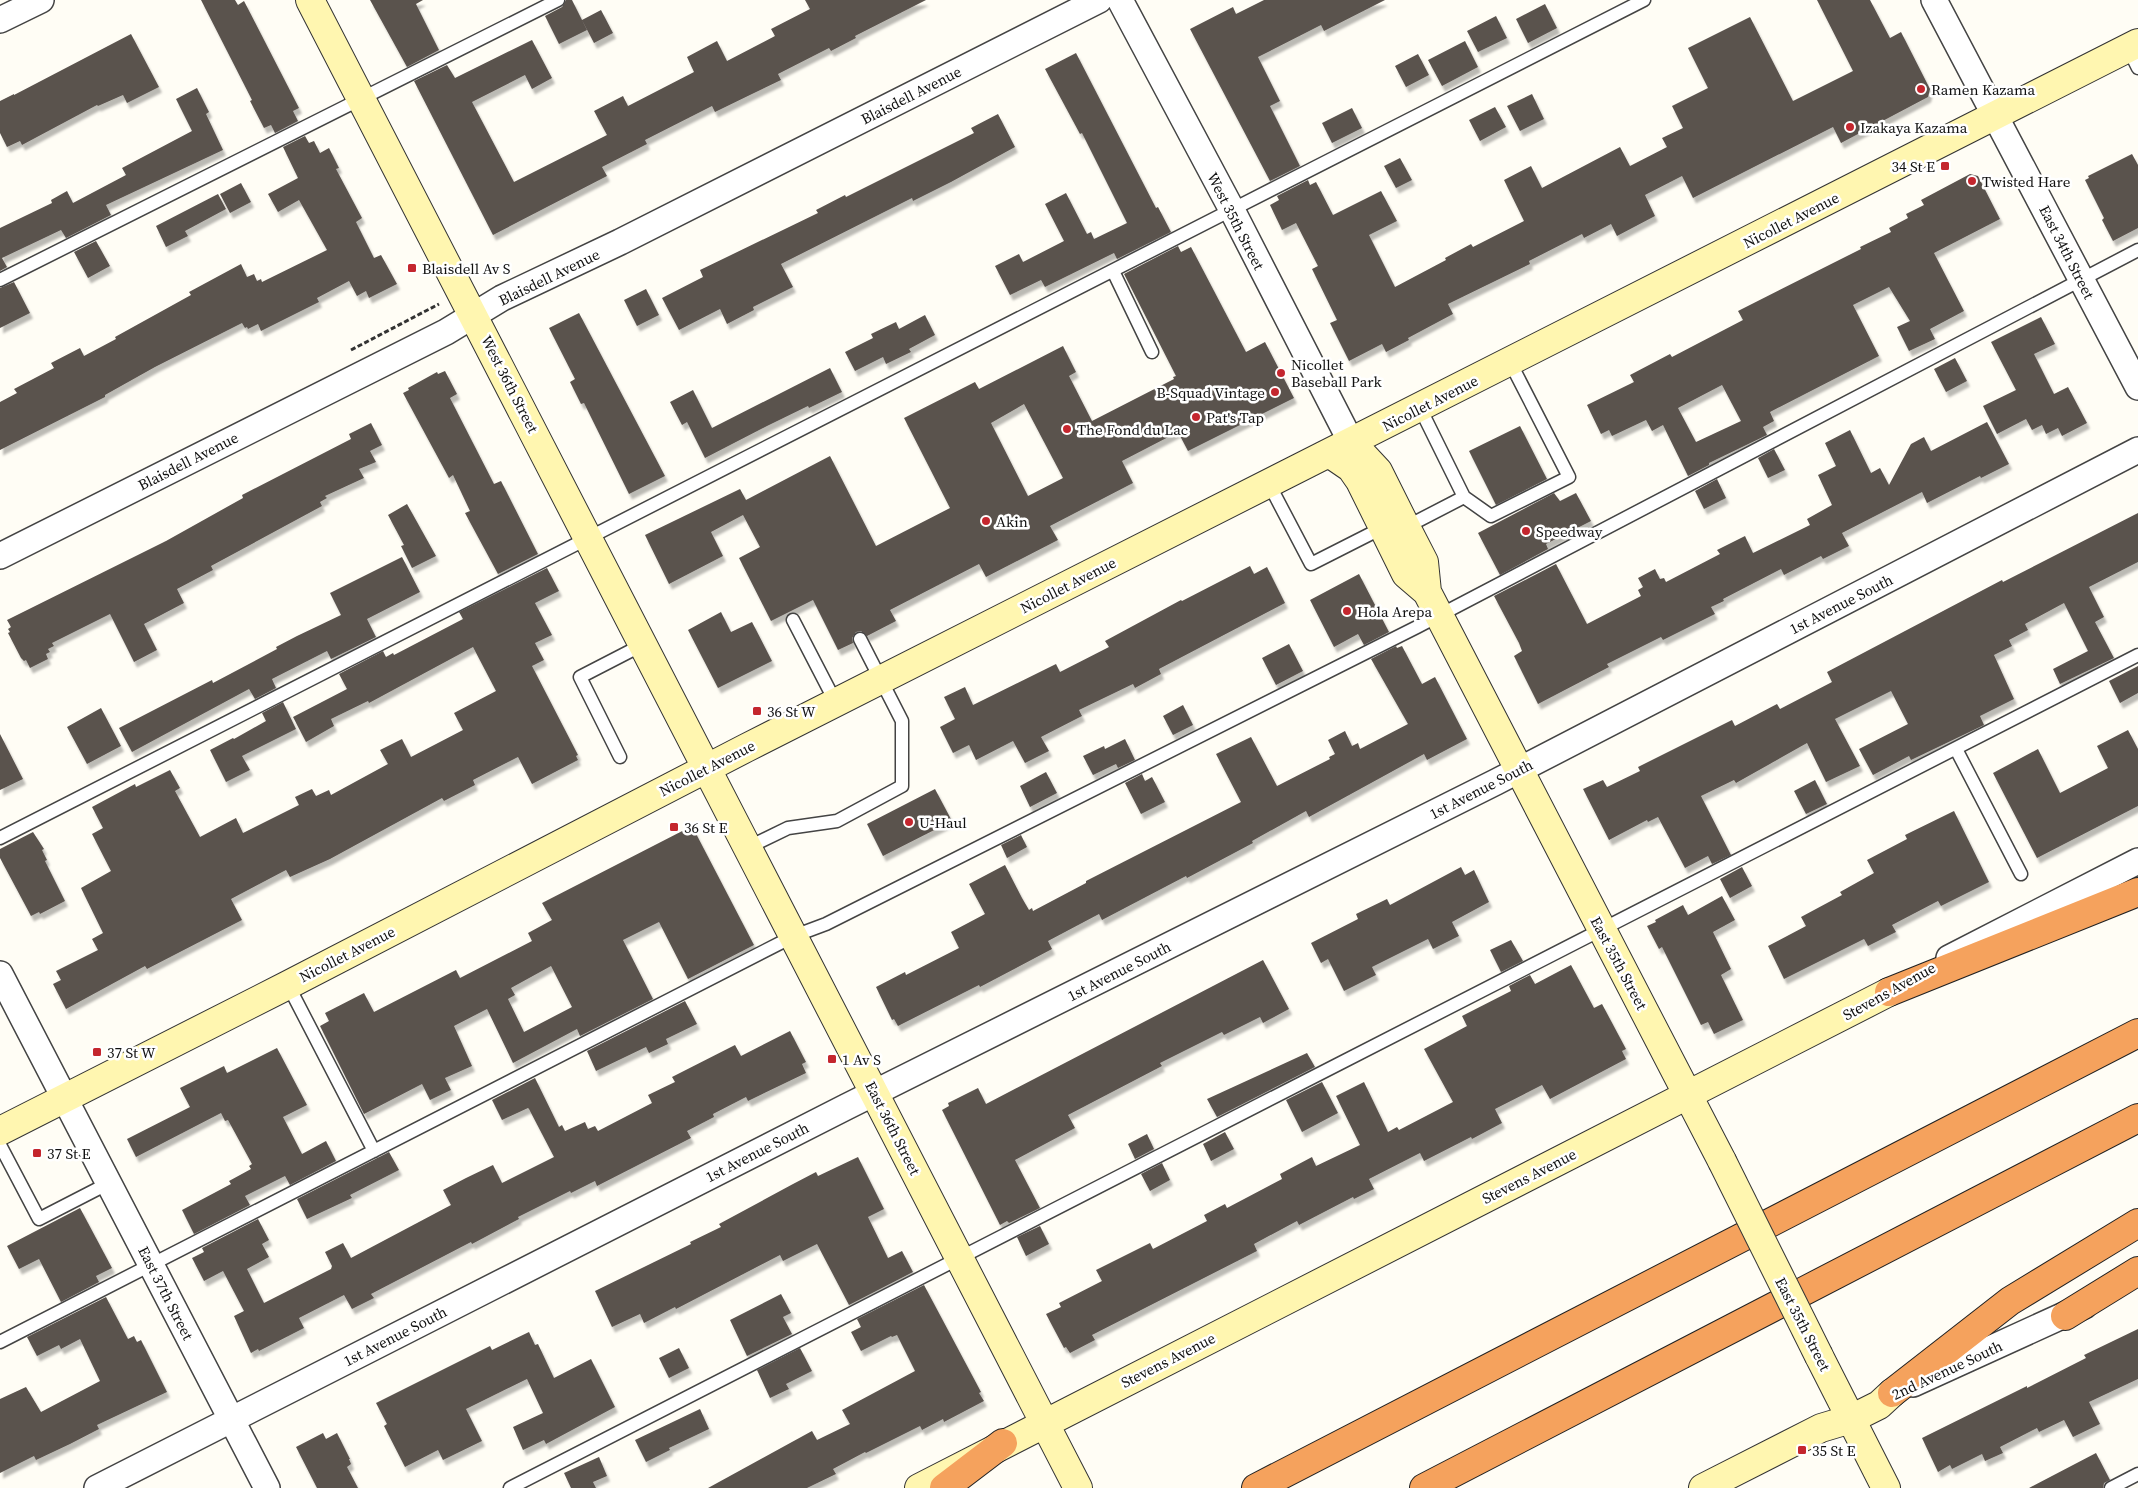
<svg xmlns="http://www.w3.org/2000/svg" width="2138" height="1488" viewBox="0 0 2138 1488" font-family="'Source Serif 4',serif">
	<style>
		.building { fill: #5a524d; fill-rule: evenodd; filter: url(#shadow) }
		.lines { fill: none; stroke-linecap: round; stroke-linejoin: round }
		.lane-casing { stroke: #444; stroke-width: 15 }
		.street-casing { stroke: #444; stroke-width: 28 }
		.secondary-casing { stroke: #333; stroke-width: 30 }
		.highway-casing { stroke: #222; stroke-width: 30 }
		.path { stroke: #333; stroke-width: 3; stroke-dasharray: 5 2.5; stroke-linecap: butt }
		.lane { stroke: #fff; stroke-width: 12 }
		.street { stroke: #fff; stroke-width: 25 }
		.secondary { stroke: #fff6b0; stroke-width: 28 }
		.highway { stroke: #f5a25d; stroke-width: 28 }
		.secondary-bridge-casing { stroke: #333; stroke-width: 30; stroke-linecap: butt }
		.secondary-bridge { stroke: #fff6b0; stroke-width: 28 }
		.poi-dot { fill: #c4262e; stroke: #fff; stroke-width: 2 }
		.labels { text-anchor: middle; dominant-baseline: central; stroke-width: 5; stroke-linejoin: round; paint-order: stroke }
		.poi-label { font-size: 15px; fill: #111; stroke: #fff; text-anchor: start }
		.street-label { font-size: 15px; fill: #111; stroke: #fff }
	</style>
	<defs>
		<filter id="shadow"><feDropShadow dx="3" dy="5.5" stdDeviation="1" flood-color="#0004"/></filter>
	</defs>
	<rect width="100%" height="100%" fill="#fffdf5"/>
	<path class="building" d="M201 0H235L238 5 244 1 299 108 293 111 298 121 275 133 271 125 264 128 250 101 252 100Z
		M370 0H423L416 4 439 50 407 67Z
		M566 0H572L587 30 559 44 545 16 562 7Z
		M805 0H926L855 36 856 38 831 51 829 48 778 74 781 80 752 94 715 112 712 106 645 140 647 144 602 167 607 176 493 235 414 81 447 65 455 78 532 40 552 78 532 89 525 75 472 102 514 182 607 135 594 111 623 96 628 106 694 72 687 57 717 41 727 61 775 36 771 29 810 9Z
		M1264 0H1385L1324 31 1321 25 1258 57 1280 101 1270 106 1300 166 1270 181 1190 29 1233 7 1236 14Z
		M1817 0H1870L1890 38 1901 32 1930 89 1928 97 1841 143 1833 127 1693 198 1682 176 1645 195 1655 216 1617 236 1611 224 1584 238 1582 234 1529 261 1530 264 1448 304 1453 314 1408 338 1409 340 1386 352 1382 344 1349 361 1330 323 1337 320 1312 269 1318 266 1296 223 1282 230 1270 205 1279 200 1277 196 1308 180 1310 185 1316 182 1333 215 1381 191 1397 221 1369 235 1395 287 1446 260 1445 258 1471 244 1473 247 1524 221 1504 180 1531 166 1542 188 1620 147 1630 166 1667 147 1662 138 1683 128 1672 106 1708 88 1688 48 1750 17 1793 101 1853 71Z
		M1545 4 1557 28 1528 43 1516 19Z
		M601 10 613 33 594 43 582 20Z
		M1496 16 1507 38 1478 52 1467 31Z
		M131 34 159 87 127 103 123 95 98 106 97 105 22 145 20 141 7 147 0 133V101L14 94V95Z
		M1465 41 1478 67 1442 86 1428 60Z
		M1076 53 1156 208 1158 207 1171 232 1117 259 1114 253 1045 287 1041 280 1010 295 995 266 1019 254 1023 262 1064 241 1045 204 1066 193 1087 234 1091 232 1094 239 1127 223 1082 133 1080 134 1045 69Z
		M1418 54 1429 75 1406 87 1395 66Z
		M197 88 209 112 206 114 223 150 106 205 111 215 66 238 61 230 2 258 7 267 0 271V228L52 203 51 200 67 191 73 203 126 175 122 168 192 131 176 99Z
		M1532 94 1544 119 1520 131 1507 106Z
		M1495 107 1506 127 1480 141 1469 120Z
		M1352 108 1362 128 1332 143 1322 123Z
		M998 114 1015 147 951 182 913 201 912 198 781 264 793 287 753 307 754 310 727 324 720 309 679 330 662 298 703 277 700 270 818 213 816 210 845 195 846 197 974 133 971 128Z
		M305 136 309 143 314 141 320 153 329 148 339 168 336 169 362 218 356 222 374 258 381 255 397 284 369 298 366 291 357 296 349 281 317 298 319 302 261 331 258 324 248 329 247 327 245 328 242 323 155 367 105 395V397L0 450V402L17 393 14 389 54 368 51 363 80 348 84 356 116 339 115 337 191 295 189 292 241 264 247 277 254 274 257 281 261 279 262 282 327 250 299 200 278 212 268 194 298 178 283 147Z
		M2132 154 2138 165V228L2113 241 2102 220 2104 218 2085 180 2089 178 2088 176Z
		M1400 158 1412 180 1396 188 1384 166Z
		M1970 174 1978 176 2000 219 1934 253 1964 311 1930 329 1935 339 1909 351 1897 327 1910 321 1889 287 1853 305 1879 356 1770 412 1774 421 1763 427 1767 435 1709 463V465L1688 476 1663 425 1652 431 1646 420 1612 436 1609 430 1601 434 1587 405 1634 382 1630 375 1670 354 1672 357 1743 320 1738 311 1861 249 1860 247 1891 232 1889 228 1908 218 1906 214 1924 205 1921 200ZM1722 385 1741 421 1696 442 1678 408Z
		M241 183 251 202 230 213 220 194Z
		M218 194 226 209 185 231 188 236 166 247 156 226Z
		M96 241 110 266 88 278 74 252Z
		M1178 246 1181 252 1191 247 1246 352 1265 342 1294 398 1188 451 1178 432 1122 461 1133 483 1050 526 1058 540 986 577 979 564 890 610 896 621 867 636 861 631 856 632 852 638 853 643 838 650 813 600 771 621 739 558 760 547 743 515 711 532 723 556 669 584 645 535 740 489 746 500 830 456 876 546 950 508 904 418 975 382 979 389 1063 346 1076 372 1069 376 1092 421 1174 379 1173 377 1176 376 1124 274ZM1024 404 1063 478 1028 496 991 423Z
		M14 282 30 313 0 328V288Z
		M646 289 659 315 637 326 624 300Z
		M579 313 665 476 629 494 584 403 581 404 570 382 575 379 549 328Z
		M925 315 935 335 909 349 911 352 886 364 883 357 855 371 845 352 873 338 871 334 896 322 899 329Z
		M2041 317 2055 344 2034 354 2054 394 2068 387 2087 423 2062 436 2058 428 2046 434 2042 425 2032 430 2026 419 1997 434 1983 406 2016 390 1991 342Z
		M1955 358 1967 381 1946 392 1934 369Z
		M830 368 842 392 809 408 808 406 767 426 705 458 687 422 682 425 670 402 693 390 712 428Z
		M445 371 457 394 450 398 451 400 494 484 501 481 538 554 498 574 465 513 470 511 453 475 449 478 403 393 409 390 408 388 437 372 438 374Z
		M1987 422 2009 464 1981 478 1980 476 1927 503 1922 492 1842 533 1849 546 1823 559 1821 556 1784 575 1781 569 1723 599 1724 601 1711 607 1715 614 1663 640 1661 637 1607 664 1609 667 1538 704 1514 656 1522 651 1519 643 1494 596 1556 564 1587 624 1641 596 1638 590 1643 587 1638 578 1655 569 1660 579 1664 578 1666 582 1720 554 1717 550 1745 536 1753 553 1810 525 1807 519 1832 505 1818 475 1836 466 1825 443 1850 430 1871 473 1880 468 1889 485 1911 444 1924 437 1931 451Z
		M371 423 382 445 370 451 376 462 359 469 364 478 325 496 327 498 320 502 322 506 211 566 213 570 177 589 184 603 144 624 157 650 134 662 110 614 52 643 54 646 48 649 50 652 46 654 48 659 30 668 26 660 24 661 21 658 8 633 10 632 8 629 11 627 7 620 166 541 243 498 242 495 351 439 349 434Z
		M1520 426 1547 479 1496 505 1469 451Z
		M1774 449 1785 470 1768 478 1758 458Z
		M1717 479 1726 498 1704 509 1695 491Z
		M1554 493 1560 501 1576 493 1591 521 1546 544 1548 549 1500 575 1478 533Z
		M407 504 436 556 412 568 401 546 404 545 388 515Z
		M2138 513V562L2089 587 2104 617 2095 622 2114 658 2060 684 2053 669 2088 651 2064 603 2025 624 2028 630 2009 640 2012 646 1994 655 2014 699 1980 716 1984 725 1911 760 1909 756 1873 775 1859 749 1908 724 1891 691 1835 719 1860 766 1826 782 1807 743 1736 783 1734 780 1701 796 1731 855 1712 864 1708 856 1685 868 1658 817 1648 822 1647 820 1609 840 1583 789 1603 780 1607 787 1640 771 1638 767 1732 720 1735 726 1777 704 1780 709 1832 682 1827 672 2002 580 2003 582Z
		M402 557 420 592 367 619 376 637 331 659 327 651 272 679 276 688 255 699 249 689 132 752 119 728 212 680 213 683 277 649 276 647 297 636 341 615 330 593Z
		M1250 566 1254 574 1267 567 1285 603 1159 669 1161 674 1135 688 1133 684 1079 710 1082 716 1041 737 1049 751 1025 763 1013 741 976 760 969 745 953 753 940 727 955 719 944 697 965 687 973 705 1056 664 1060 672 1109 647 1105 641 1181 600 1182 601Z
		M547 568 559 591 535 603 552 635 535 643 544 660 532 666 578 755 576 756 578 760 532 784 518 757 473 780 475 785 444 801 442 798 330 859 290 877 286 870 231 899 242 920 147 969 145 966 66 1009 53 984 61 980 56 971 98 950 92 939 103 933 81 888 111 871 92 834 103 828 92 807 135 784 136 787 170 770 180 788 175 791 200 837 236 818 243 833 299 805 295 797 312 789 316 796 329 790 331 795 388 764 380 750 402 739 411 757 463 730 454 713 496 691 473 647 369 703 368 701 331 719 334 726 306 742 293 717 347 689 339 674 383 651 386 657 393 653 394 655 463 619 459 612Z
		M1359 574 1389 632 1364 645 1358 634 1334 647 1310 600Z
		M721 612 731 632 752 622 772 661 718 688 688 630Z
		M1289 644 1303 671 1276 685 1262 658Z
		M1396 646 1397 648 1402 646 1422 684 1435 677 1467 739 1427 760 1424 754 1309 817 1306 811 1252 841 1253 843 1187 878 1186 876 1102 920 1099 914 1048 941 1052 949 980 987 979 985 898 1026 894 1019 892 1020 876 987 905 972 906 975 959 948 951 932 985 914 969 884 1005 865 1022 898 1029 910 1032 908 1033 911 1086 883V881L1241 802 1216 754 1251 737 1277 786 1330 759 1329 757 1335 754 1328 740 1345 731 1352 746 1358 743 1360 749 1408 724 1371 659Z
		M2138 666V693L2120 703 2109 681Z
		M283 702 296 729 242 756 250 770 226 782 210 750 233 738 234 739 266 721 262 713Z
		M1183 705 1193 725 1173 735 1163 716Z
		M101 708 121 746 87 764 67 727Z
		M2128 730 2138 749V806L2037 858 1993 773 2038 749 2060 793 2108 768 2097 746Z
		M0 734 23 779 0 790Z
		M1125 739 1135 760 1118 768 1116 764 1093 775 1083 756 1104 746 1105 749Z
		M1046 772 1057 793 1030 807 1020 786Z
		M1142 774 1145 781 1152 777 1165 802 1141 814 1125 783Z
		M1815 780 1827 804 1806 814 1794 791Z
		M935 789 952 821 883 856 867 824Z
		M1954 811 1989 882 1941 906 1938 901 1892 925 1896 932 1868 946 1864 939 1784 979 1768 946 1806 926 1801 917 1842 895 1840 892 1874 873 1867 860 1907 839 1905 835Z
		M692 826 754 945 688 979 659 922 623 940 653 999 580 1036 577 1029 513 1063 487 1009 454 1026 472 1066 445 1078 451 1090 430 1100 422 1084 364 1114 320 1026 329 1021 325 1013 364 993 374 1012 456 970 460 978 532 941 528 933 552 920 542 903ZM551 966 572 1007 524 1032 508 999 515 995 511 988Z
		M33 832 44 849 42 850 47 860 45 861 65 901 40 914 39 912 31 916 0 858V849Z
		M1021 835 1027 847 1007 858 1001 845Z
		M1461 867 1465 875 1474 870 1489 902 1452 922 1459 936 1433 949 1428 939 1372 967 1376 975 1344 991 1328 959 1321 963 1311 943 1358 919 1356 914 1387 899 1390 905Z
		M1742 867 1752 886 1730 898 1720 879Z
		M1722 896 1735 920 1713 932 1731 969 1721 975 1743 1020 1714 1034 1708 1022 1701 1025 1662 947 1659 949 1647 926 1656 922 1655 920 1683 905 1688 915Z
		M1511 940 1523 961 1501 972 1490 950Z
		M1263 960 1289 1009 1263 1023 1260 1017 1224 1035 1222 1032 1160 1063 1162 1066 1068 1115 1075 1128 1015 1160 1040 1208 1009 1223 1007 1221 1000 1225 942 1110 949 1106 948 1103 978 1088 986 1104Z
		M1571 965 1594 1008 1602 1004 1626 1049 1622 1051 1626 1059 1550 1099 1542 1085 1495 1109 1502 1123 1472 1139 1471 1137 1424 1161 1420 1153 1369 1179 1374 1189 1354 1199 1353 1197 1299 1225 1297 1221 1254 1244 1257 1251 1092 1335 1095 1340 1070 1353 1066 1347 1064 1348 1046 1314 1061 1307 1059 1303 1102 1281 1096 1270 1150 1243 1153 1249 1207 1221 1204 1215 1225 1204 1227 1208 1282 1179 1280 1174 1312 1157 1316 1166 1360 1145 1336 1096 1364 1082 1388 1132 1397 1127 1399 1130 1453 1102 1424 1049 1467 1026 1462 1016 1511 991 1509 986 1530 975 1535 984Z
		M685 1001 697 1024 666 1039 668 1044 649 1053 646 1047 596 1071 587 1051Z
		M790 1031 806 1062 802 1064 806 1073 748 1101 746 1097 713 1114 714 1117 687 1131 691 1138 597 1186 595 1181 571 1193 570 1191 518 1217 519 1219 472 1244 471 1242 371 1294 374 1298 352 1309 344 1295 299 1318 304 1328 259 1351 258 1349 251 1353 250 1351 234 1316 244 1311 223 1271 204 1281 192 1258 204 1252 202 1248 258 1219 269 1240 262 1244 269 1257 247 1269 264 1303 331 1269 332 1266 325 1252 343 1243 351 1258 451 1205 443 1190 466 1178 493 1165 502 1183 554 1157 529 1109 528 1108 502 1120 492 1100 535 1078 559 1127 562 1125 565 1131 585 1122 588 1129 595 1126 598 1131 652 1103 648 1095 675 1082 672 1077 735 1045 741 1056Z
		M277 1048 307 1105 283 1117 302 1154 326 1141 336 1161 290 1185 285 1176 245 1196 250 1205 194 1234 182 1210 231 1184 229 1181 251 1169 249 1166 252 1164 228 1120 225 1121 221 1113 136 1157 127 1139 190 1107 180 1088 224 1066 227 1073Z
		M1307 1053 1315 1067 1217 1117 1207 1099Z
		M1322 1082 1338 1113 1302 1132 1286 1100Z
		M1225 1132 1234 1149 1211 1161 1203 1144Z
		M1147 1134 1154 1149 1135 1159 1128 1144Z
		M389 1152 399 1170 350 1195 352 1198 307 1219 297 1199Z
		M858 1157 884 1209 868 1217 888 1258 902 1251 913 1272 849 1305 817 1244 783 1261 780 1255 676 1309 675 1307 644 1323 640 1314 612 1327 595 1291 691 1244 690 1242 721 1227 719 1224 793 1184 816 1172 818 1176Z
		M1162 1163 1170 1180 1150 1191 1141 1174Z
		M80 1208 112 1268 96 1276 99 1282 61 1302 39 1259 19 1269 7 1246Z
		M1040 1226 1049 1244 1026 1256 1017 1237Z
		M924 1285 981 1392 979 1393 984 1401 944 1422 943 1419 922 1430 920 1426 866 1453 865 1452 833 1469 836 1474 807 1488H708L812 1431 817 1440 850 1424 842 1410 915 1371 897 1335 892 1337 891 1336 861 1351 851 1332 861 1327 857 1319Z
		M781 1294 791 1313 783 1317 792 1334 747 1356 730 1320Z
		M106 1297 128 1339 134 1336 137 1342 141 1340 167 1392 97 1425 99 1429 70 1444 36 1460 34 1456 0 1473V1399L26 1387 41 1412 100 1381 80 1339 61 1349 59 1345 37 1356 27 1337Z
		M2138 1329V1379L2089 1402 2100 1424 2073 1437 2064 1420 2039 1432 2037 1428 2000 1447 2003 1453 1985 1461 1982 1454 1952 1469 1950 1465 1938 1472 1922 1438 2027 1386V1388L2086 1358 2084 1355Z
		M529 1332 535 1345 538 1344 554 1378 591 1359 615 1407 546 1444 544 1440 523 1450 513 1427 543 1413 527 1379 466 1409 482 1441 443 1460 438 1450 405 1467 384 1426 387 1424 376 1403 490 1346 492 1350Z
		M679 1348 689 1368 669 1378 659 1358Z
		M800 1348 812 1371 786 1384 789 1389 770 1398 757 1370Z
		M700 1409 709 1429 669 1448 670 1450 646 1462 635 1440Z
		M323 1433 326 1439 337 1433 350 1459H349L351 1464 347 1467 358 1488H317L296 1447Z
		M2096 1453 2110 1480 2104 1483 2103 1488H2029Z
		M599 1457 607 1476 593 1482 596 1488H571L564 1473Z"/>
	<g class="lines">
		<g class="lane-casing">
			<path id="lane" d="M2128 48 2138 68
				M1113 271 1152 352
				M0 280 558 0
				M1269 484 1311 564 1384 527
				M1464 497 1491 516 1569 477 1510 362
				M1406 527 1464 497 1420 408
				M793 620 836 703
				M1956 749 2021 874
				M620 757 580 677 644 644
				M0 838C548 557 1096 279 1644 0
				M749 847 788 828 837 821 902 786V721L860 639
				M288 985 374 1151
				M0 1145 39 1219 109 1183
				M0 1342 794 936 826 924 1417 627 2138 250
				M510 1488C1052 1209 1596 934 2138 655
				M2111 1488 2138 1474"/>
		</g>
		<g class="street-casing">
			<path id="street" d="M1120 0 1232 210 1351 442
				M1934 0 2138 387
				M0 20 41 0
				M0 556 446 332 502 298 620 242 1099 0
				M1949 958 2138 861
				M0 974 267 1488
				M1913 1384 2084 1306
				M97 1488 846 1107 1496 782 2138 450"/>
		</g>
		<g class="secondary-casing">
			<path id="secondary" d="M310 0 1078 1488
				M1351 442 1378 471 1406 527 1424 562 1427 592 1722 1161
				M1332 455 1351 468 1360 481 1406 574 1427 592
				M0 1131 288 985 746 748 2138 43
				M1819 1356 1886 1488
				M919 1488 1889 992
				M1703 1488 1821 1428 1851 1419 1879 1405 1892 1393"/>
		</g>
		<g class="highway-casing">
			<path id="highway" d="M1889 992 2138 892
				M2065 1316 2138 1271
				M1892 1393 2010 1301 2138 1223
				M944 1488 1003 1443
				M1256 1488 2138 1033
				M1424 1488 2138 1118"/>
		</g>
		<path class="path" d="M351 350 439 304"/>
		<use href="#lane" class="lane"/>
		<use href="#street" class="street"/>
		<use href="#secondary" class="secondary"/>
		<use href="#highway" class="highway"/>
		<g class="secondary-bridge-casing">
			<path id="secondary-bridge" d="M1722 1161 1819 1356"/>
		</g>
		<use href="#secondary-bridge" class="secondary-bridge"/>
	</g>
	<g class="poi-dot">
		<circle cx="1921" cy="89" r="5"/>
		<circle cx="1850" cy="127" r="5"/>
		<rect x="1940" y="161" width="10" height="10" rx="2.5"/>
		<circle cx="1972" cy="181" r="5"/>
		<rect x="407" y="263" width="10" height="10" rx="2.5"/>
		<circle cx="1281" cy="373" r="5"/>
		<circle cx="1275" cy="392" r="5"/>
		<circle cx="1196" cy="417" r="5"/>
		<circle cx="1067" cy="429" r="5"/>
		<circle cx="986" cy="521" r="5"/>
		<circle cx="1526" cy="531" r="5"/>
		<circle cx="1347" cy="611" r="5"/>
		<rect x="752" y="706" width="10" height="10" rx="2.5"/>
		<circle cx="909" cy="822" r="5"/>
		<rect x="669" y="822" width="10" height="10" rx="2.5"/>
		<rect x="92" y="1047" width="10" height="10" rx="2.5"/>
		<rect x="827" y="1054" width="10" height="10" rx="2.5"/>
		<rect x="32" y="1148" width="10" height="10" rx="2.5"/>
		<rect x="1797" y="1445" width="10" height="10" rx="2.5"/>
	</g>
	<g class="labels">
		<g class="poi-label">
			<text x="1931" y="89">Ramen Kazama</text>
			<text x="1860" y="127">Izakaya Kazama</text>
			<text x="1935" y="166" text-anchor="end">34 St E</text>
			<text x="1982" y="181">Twisted Hare</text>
			<text x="422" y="268">Blaisdell Av S</text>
			<text x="1291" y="364">Nicollet<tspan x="1291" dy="17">Baseball Park</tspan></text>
			<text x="1265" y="392" text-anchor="end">B-Squad Vintage</text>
			<text x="1206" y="417">Pat's Tap</text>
			<text x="1077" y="429">The Fond du Lac</text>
			<text x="996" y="521">Akin</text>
			<text x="1536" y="531">Speedway</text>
			<text x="1357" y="611">Hola Arepa</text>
			<text x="767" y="711">36 St W</text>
			<text x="919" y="822">U-Haul</text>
			<text x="684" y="827">36 St E</text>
			<text x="107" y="1052">37 St W</text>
			<text x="842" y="1059">1 Av S</text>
			<text x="47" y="1153">37 St E</text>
			<text x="1812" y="1450">35 St E</text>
		</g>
		<g class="street-label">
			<text transform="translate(911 95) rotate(-27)">Blaisdell Avenue</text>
			<text transform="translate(1791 220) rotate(-27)">Nicollet Avenue</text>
			<text transform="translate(1236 221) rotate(63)">West 35th Street</text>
			<text transform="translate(2067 252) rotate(63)">East 34th Street</text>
			<text transform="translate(549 277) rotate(-26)">Blaisdell Avenue</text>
			<text transform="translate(510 384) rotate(63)">West 36th Street</text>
			<text transform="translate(1430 403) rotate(-27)">Nicollet Avenue</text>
			<text transform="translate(188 461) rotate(-27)">Blaisdell Avenue</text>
			<text transform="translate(1068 585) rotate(-27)">Nicollet Avenue</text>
			<text transform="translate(1841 604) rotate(-27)">1st Avenue South</text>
			<text transform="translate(707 768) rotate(-27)">Nicollet Avenue</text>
			<text transform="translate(1481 789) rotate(-27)">1st Avenue South</text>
			<text transform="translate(347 954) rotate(-27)">Nicollet Avenue</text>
			<text transform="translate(1619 963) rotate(62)">East 35th Street</text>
			<text transform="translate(1119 971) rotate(-27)">1st Avenue South</text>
			<text transform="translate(1889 991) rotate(-29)">Stevens Avenue</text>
			<text transform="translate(893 1128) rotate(63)">East 36th Street</text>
			<text transform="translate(757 1152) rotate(-27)">1st Avenue South</text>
			<text transform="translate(1529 1176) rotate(-27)">Stevens Avenue</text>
			<text transform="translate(166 1293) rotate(63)">East 37th Street</text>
			<text transform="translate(1803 1324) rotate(63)">East 35th Street</text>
			<text transform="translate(395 1336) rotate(-27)">1st Avenue South</text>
			<text transform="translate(1168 1360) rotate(-27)">Stevens Avenue</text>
			<text transform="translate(1947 1370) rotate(-25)">2nd Avenue South</text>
		</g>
	</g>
</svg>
